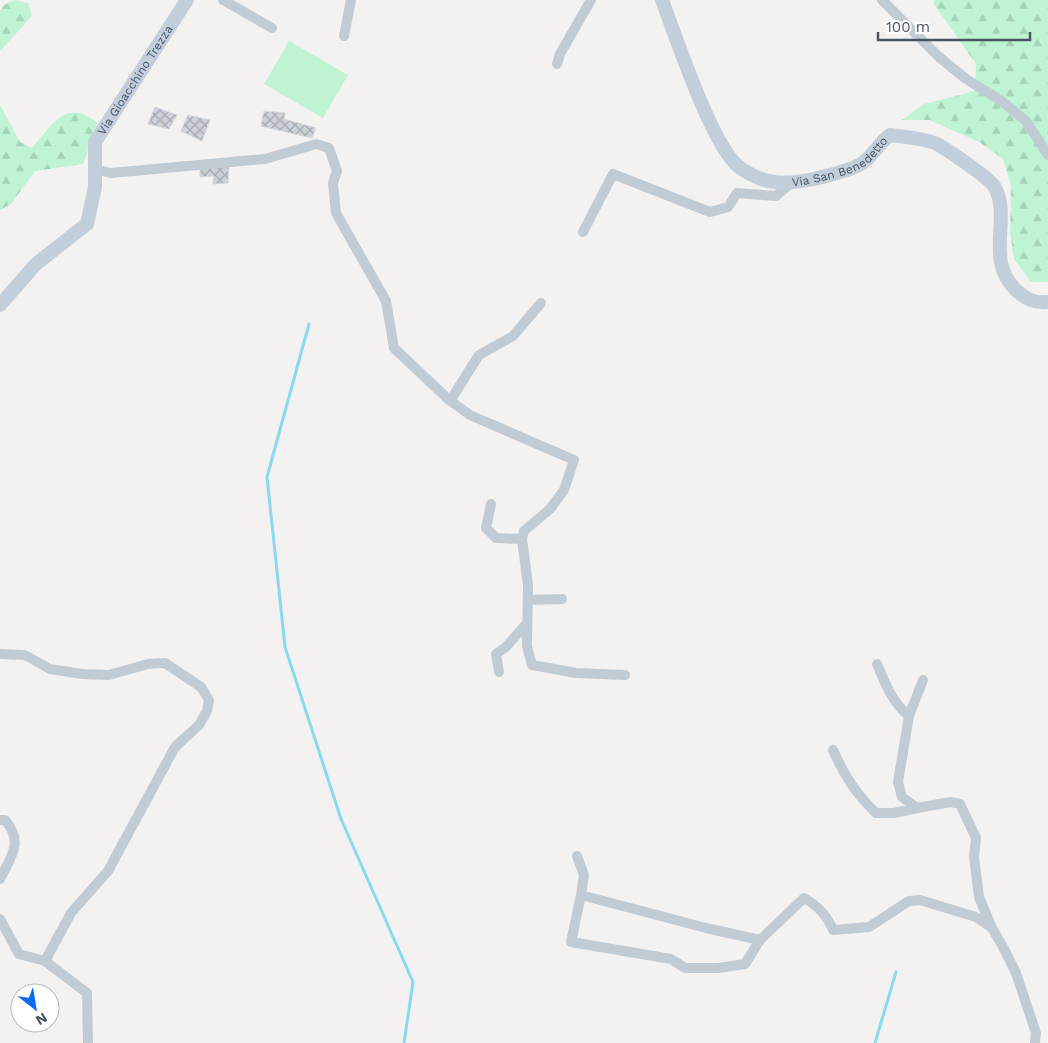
<svg xmlns="http://www.w3.org/2000/svg" width="1048" height="1043" viewBox="0 0 1048 1043" font-family="'Work Sans',sans-serif">
	<style>
		.forest { fill: url(#forest-firs) }
		.green { fill: #bef3d4 }
		.lines { fill: none; stroke-linecap: round; stroke-linejoin: round }
		.stream { stroke: #88daf3; stroke-width: 3 }
		.building { fill: url(#building-cross-hatch); stroke: #d5d7dd }
		.street { stroke: #c1cbd4; stroke-width: 10 }
		.secondary { stroke: #c3cedb; stroke-width: 14 }
		.labels { text-anchor: middle; dominant-baseline: central; stroke-width: 4; stroke-linejoin: round; paint-order: stroke }
		.street-label { font-size: 12px; fill: #475461; stroke: #fff }
	</style>
	<defs>
		<pattern id="forest-firs" width="22" height="20" patternUnits="userSpaceOnUse" patternTransform="scale(1.25)"><rect width="22" height="20" fill="#bef3d4"/><path d="M5 1l3.5 6h-7zM16 11l3.5 6h-7z" fill="#a5d2b9"/></pattern>
		<pattern id="building-cross-hatch" width="8" height="8" patternUnits="userSpaceOnUse" patternTransform="scale(1.25)"><rect width="8" height="8" fill="#cdd0d6"/><path d="M0 0l8 8M0 8l8-8" fill="none" stroke="#a8abb1"/></pattern>
	</defs>
	<rect width="100%" height="100%" fill="#f4f1f1"/>
	<path class="forest" d="M13 0 28 3 32 16 0 51V11L3 6Z
		M934 0H1048V282H1031L1014 259 1010 233 1011 185 1003 159 981 143 930 120H902L924 104 975 91 976 64 934 4Z
		M0 105 20 142 32 148C52 125 66 97 97 123L83 164 35 171 11 204 0 210Z"/>
	<path class="green" d="M289 41 348 75 323 118 264 84Z"/>
	<g class="lines">
		<path class="stream" d="M309 324 267 477 285 647 341 819 413 982 404 1043
			M875 1043 896 972"/>
	</g>
	<path class="building" d="M155 107 177 115 169 129 148 124Z
		M264 111 285 113 284 119 316 128 312 138 261 126Z
		M188 115 210 120 202 141 181 131Z
		M229 166 228 183 213 184 214 176 200 177V168Z"/>
	<g class="lines">
		<path class="street" d="M223 0 272 28
			M882 0 939 57 966 79 1000 100 1026 121 1048 155
			M344 36 351 0
			M557 64 560 54 591 0
			M95 169 111 173 265 159 316 144 329 148 337 171 333 183 336 213 386 301 394 348 448 399 470 415 574 460 564 490 550 509 524 531 522 539 528 586 527 646 532 665 576 673 625 675
			M583 232 613 174 710 212 728 207 737 193 776 196 791 183
			M450 401 479 355 513 336 541 303
			M491 504 486 528 496 538 522 539
			M528 600 562 599
			M0 654 25 655 50 669 82 674 109 675 148 664 165 663 201 687 209 700 207 711 199 725 175 747 108 871 71 913 45 961
			M877 664C885 683 892 702 909 716
			M499 672 496 654 506 647 527 623
			M923 680 909 716 898 782 902 797 917 808 951 802 960 804 976 838 974 857 979 897 992 928
			M833 750C844 775 856 794 876 813H894L917 808
			M0 820H5C24 842 11 857 0 879
			M577 856 584 875 581 895
			M0 919 19 954 45 961 87 993 88 1043
			M760 940 706 928 581 895 571 942 671 959 685 968H718L745 964 760 940 804 898C818 906 827 915 833 930L869 927 909 901 920 900 976 917 992 928 1003 947 1016 973 1036 1033 1035 1043"/>
		<g class="secondary">
			<path id="s1" d="M662 0C675 35 712 145 738 166 762 185 785 185 814 179 829 175 847 172 861 164 874 156 878 143 890 135 905 137 921 138 935 143 945 148 988 177 994 186 1013 217 983 260 1017 291 1027 300 1035 303 1048 302"/>
			<path id="s2" d="M0 305 36 264 87 224 95 187V142L187 0"/>
		</g>
	</g>
	<g class="labels">
		<g class="street-label">
			<text stroke="none"><textPath href="#s2" startOffset="276">Via Gioacchino Trezza</textPath></text>
			<text stroke="none"><textPath href="#s1" startOffset="295">Via San Benedetto</textPath></text>
		</g>
	</g>
	<g transform="translate(35 1008) rotate(149)"><circle r="24" fill="#ffffff" stroke="#b5bbc0"/>
	<path d="M0-4L9 19L0 12L-9 19Z" fill="#0c6af3"/>
	<text y="-8" font-size="14" font-weight="bold" text-anchor="middle" fill="#475461">N</text>
	</g>
	<path d="M878 32v8h152v-8" fill="none" stroke="#475461" stroke-width="2.5"/>
	<text x="886" y="32" font-size="15" fill="#475461" stroke="#ffffff" stroke-width="4" paint-order="stroke">100 m</text>
</svg>
